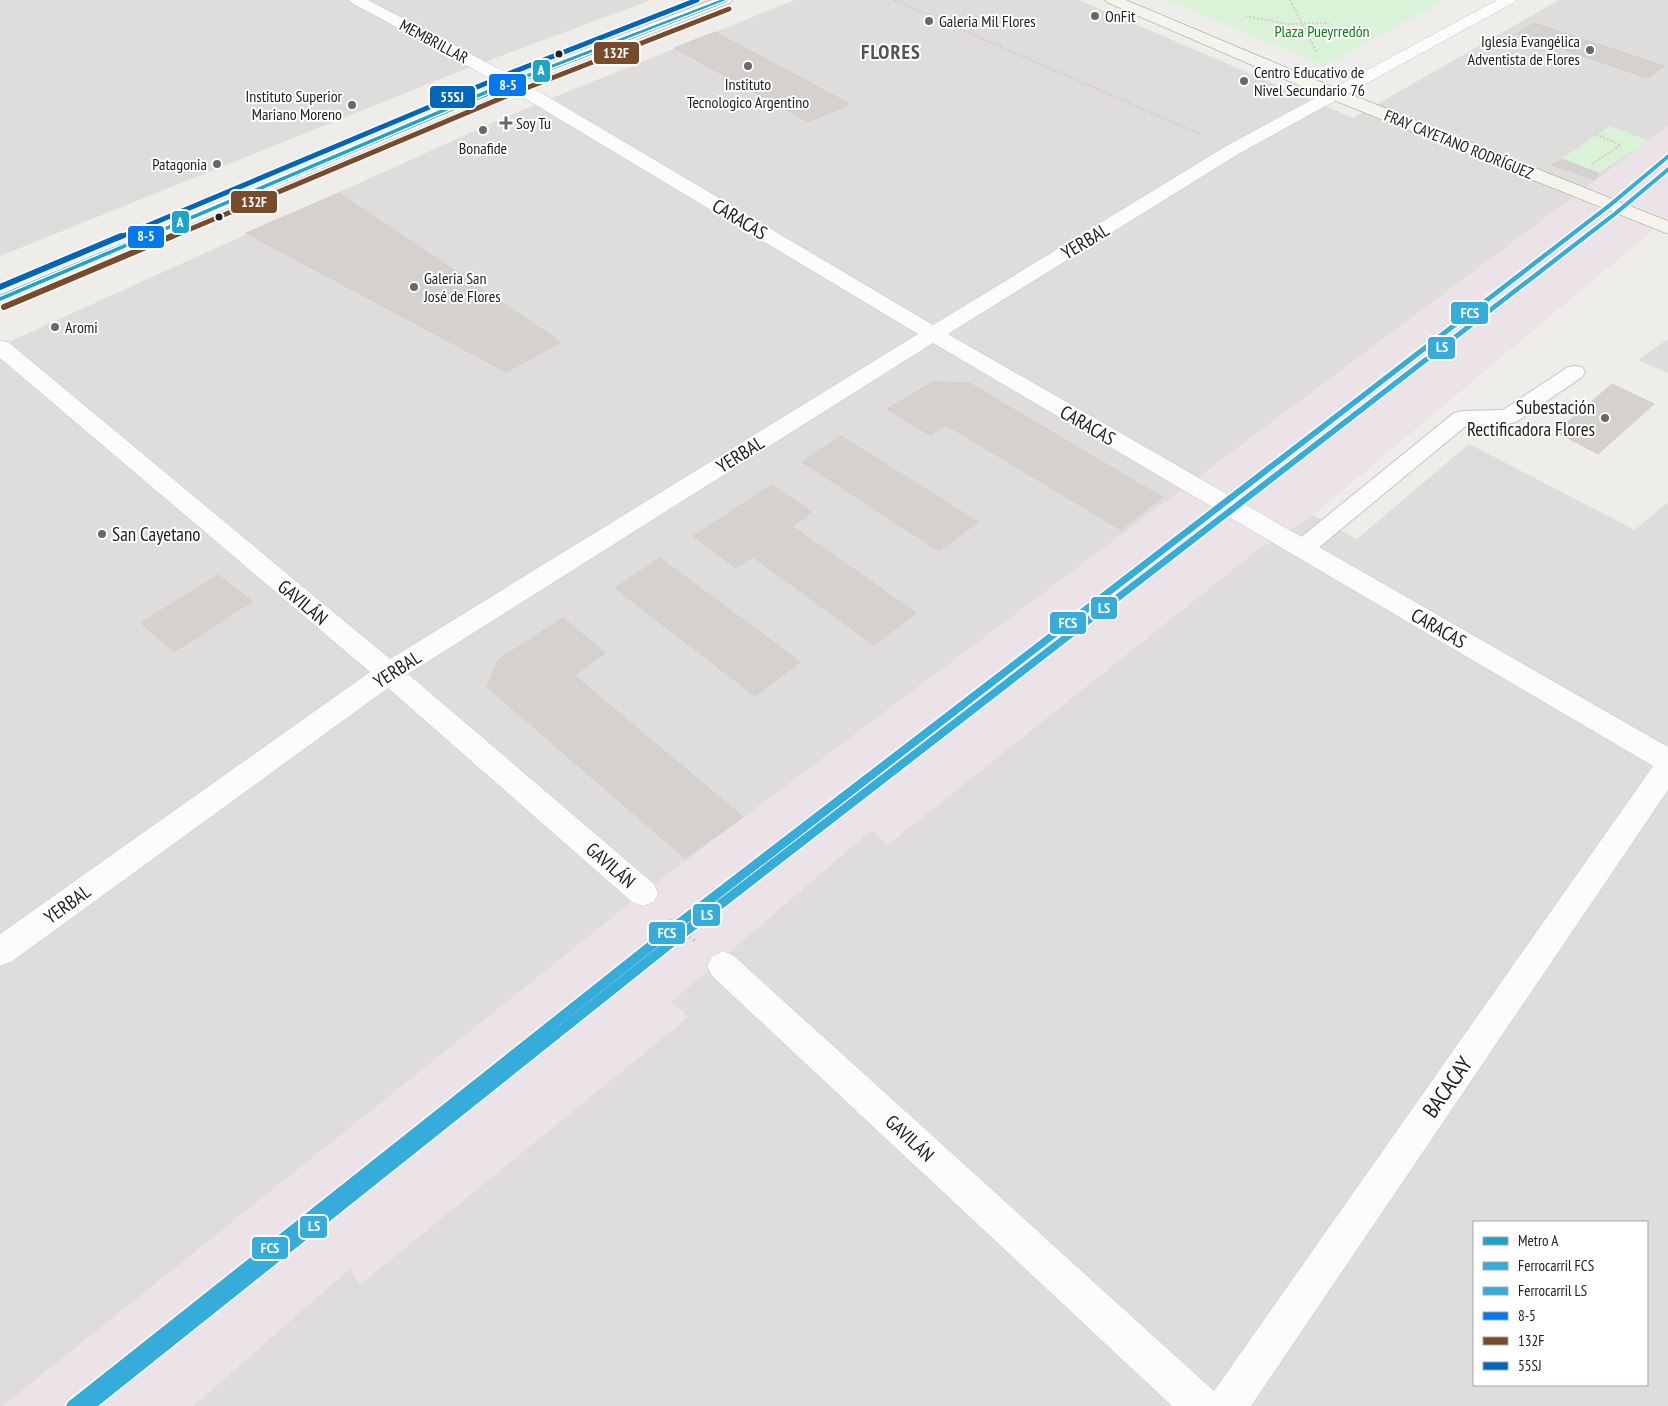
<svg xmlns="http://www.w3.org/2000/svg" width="1668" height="1406" viewBox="0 0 1668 1406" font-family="'PT Sans Narrow',sans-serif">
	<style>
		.residential { fill: #dedddb; fill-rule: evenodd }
		.industrial { fill: #ece3e8 }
		.park { fill: #daf3d8 }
		.building { fill: #d4d1ce; stroke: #d2cfcb }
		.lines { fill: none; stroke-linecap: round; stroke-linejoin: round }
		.lane-casing { stroke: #c6c5c4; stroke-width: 2 }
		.street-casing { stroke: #c6c5c4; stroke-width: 1 }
		.secondary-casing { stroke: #989882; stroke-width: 1 }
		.primary-casing { stroke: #a59986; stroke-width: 1 }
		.path-far2 { stroke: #d7cac9; stroke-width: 2; stroke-dasharray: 2 2; stroke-linecap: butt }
		.path-far1 { stroke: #d7cac9; stroke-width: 3; stroke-dasharray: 2.5 2.5; stroke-linecap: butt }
		.path { stroke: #d7cac9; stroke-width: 4; stroke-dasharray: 3 3; stroke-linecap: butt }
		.lane { fill: #fdfcfc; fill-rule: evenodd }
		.street { fill: #fdfcfc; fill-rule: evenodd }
		.secondary { fill: #f4f4ec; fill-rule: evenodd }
		.primary { fill: #f1ece7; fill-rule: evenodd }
		.bus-1-far1-casing { stroke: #fff; stroke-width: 8 }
		.bus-1-casing { stroke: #fff; stroke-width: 9 }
		.bus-2-far1-casing { stroke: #fff; stroke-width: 8 }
		.bus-2-casing { stroke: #fff; stroke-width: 9 }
		.bus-3-far1-casing { stroke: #fff; stroke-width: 8 }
		.bus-3-casing { stroke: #fff; stroke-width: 9 }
		.bus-1-far1 { stroke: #0079ef; stroke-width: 5 }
		.bus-1 { stroke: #0079ef; stroke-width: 6 }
		.bus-2-far1 { stroke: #7a4b2a; stroke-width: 5 }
		.bus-2 { stroke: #7a4b2a; stroke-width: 6 }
		.bus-3-far1 { stroke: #0065bd; stroke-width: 5 }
		.bus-3 { stroke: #0065bd; stroke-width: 6 }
		.rail-1-casing { stroke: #fff; stroke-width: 3 }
		.rail-2-casing { stroke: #fff; stroke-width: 3 }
		.rail-1 { fill: #35acd9; fill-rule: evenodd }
		.rail-2 { fill: #35acd9; fill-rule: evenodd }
		.metro-1-casing { stroke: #fff; stroke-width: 3 }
		.metro-1 { fill: #1ca4cb; fill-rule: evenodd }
		.poi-dot { fill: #696867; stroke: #fff; stroke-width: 2 }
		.bus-dot { fill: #212121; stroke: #fff; stroke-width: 2 }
		.labels { text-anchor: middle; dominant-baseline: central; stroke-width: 4; stroke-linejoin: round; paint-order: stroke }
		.far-poi-label { font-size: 16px; fill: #212121; stroke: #fff; text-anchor: start }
		.far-park-label { font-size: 16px; fill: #117d14; stroke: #fff }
		.far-street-label { font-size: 16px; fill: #212121; stroke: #fff }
		.street-label { font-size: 19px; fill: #212121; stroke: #fff }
		.poi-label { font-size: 19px; fill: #212121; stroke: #fff; text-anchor: end }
		.far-district-label { font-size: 20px; font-weight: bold; letter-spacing: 1px; fill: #545454; stroke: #fff }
		.near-street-label { font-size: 22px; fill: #212121; stroke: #fff }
		.line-badge { stroke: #fff; stroke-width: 2 }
		.badge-label { font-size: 14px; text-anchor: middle; font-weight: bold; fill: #fff }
	</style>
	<rect width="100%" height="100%" fill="#efedea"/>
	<path class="residential" d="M0 0H651L450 75 0 256Z
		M795 0H1079L1353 118 1559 0H1668V126L643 893 3 1406H0V346L505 117Z
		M1668 339V373L1638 360Z
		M1469 444 1635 530 1668 502V1406H193L350 1268 360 1284 688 1017 671 1002 872 829 887 845 1257 550 1313 515 1357 539ZM1474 1222H1647V1385H1474Z"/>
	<path class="industrial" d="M1668 126V218L1313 515 1257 550 887 845 872 829 671 1002 688 1017 361 1284 350 1268 193 1406H3L643 893Z"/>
	<path class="park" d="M1167 0H1445L1324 66Z
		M1610 126 1649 141 1598 173 1595 180 1552 165Z"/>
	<path class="building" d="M1534 23 1664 66 1647 78 1517 34Z
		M715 32 850 104 808 122 674 48Z
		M1562 159 1598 173 1595 180 1552 165Z
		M339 193 561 342 506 372 246 233Z
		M933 382 969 383 1162 497 1121 530 946 425 930 435 887 409Z
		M1612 384 1654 404 1598 454 1556 432Z
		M841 436 978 522 939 551 802 462Z
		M772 485 812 512 792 526 916 613 874 645 753 557 736 568 693 536Z
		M660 558 800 662 755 696 615 588Z
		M218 575 252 601 174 652 141 623Z
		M563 618 605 653 574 675 743 817 685 858 487 687 498 660Z"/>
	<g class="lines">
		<g class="lane-casing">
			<path id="lane" d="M1575 366 1582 367 1585 372 1582 377 1516 422 1508 424 1467 425 1311 554 1303 556 1295 554 1291 548 1295 542 1454 413 1462 411 1503 410 1568 367Z"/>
		</g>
		<g class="street-casing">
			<path id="street" d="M349 0H368L518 79 933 325 1228 145 1497 0H1516L1513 3 1240 153 948 334 1668 747V790L1251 1406H1172L712 976 707 966 712 956 723 951 734 956 1214 1391 1653 766 933 343 408 674 654 884 658 893 654 902 643 906 632 902 388 688 11 962 0 966V934L370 672 0 358V341L8 342 390 659 918 334 506 87 352 3Z"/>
		</g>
		<g class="secondary-casing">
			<path id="secondary" d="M1105 0H1126L1340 90 1668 221V234L1328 98 1108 3Z"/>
		</g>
		<g class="primary-casing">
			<path id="primary" d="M711 0H733L730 3 518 87 0 304V291L506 79Z"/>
		</g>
		<path class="path-far2" d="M894 0 1200 134
			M1290 0 1317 53
			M1245 16 1287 24 1329 23
			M1592 164 1621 145 1597 135"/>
		<path class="path-far1" d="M669 919 671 921"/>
		<path class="path" d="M670 920 695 941"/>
		<use href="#lane" class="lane"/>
		<use href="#street" class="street"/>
		<use href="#secondary" class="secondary"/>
		<use href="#primary" class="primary"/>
		<g class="bus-1-far1-casing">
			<path id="bus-1-far1" d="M144 238 512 83 725 0"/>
		</g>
		<g class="bus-1-casing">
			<path id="bus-1" d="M0 298 147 236"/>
		</g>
		<g class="bus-2-far1-casing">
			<path id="bus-2-far1" d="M169 238 516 92 729 9"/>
		</g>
		<g class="bus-2-casing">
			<path id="bus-2" d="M4 307 172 236"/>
		</g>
		<g class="bus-3-far1-casing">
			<path id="bus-3-far1" d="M118 238 508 74 697 0"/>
		</g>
		<g class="bus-3-casing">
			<path id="bus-3" d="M0 287 121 236"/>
		</g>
		<use href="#bus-1-far1" class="bus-1-far1"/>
		<use href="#bus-1" class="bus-1"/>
		<use href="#bus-2-far1" class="bus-2-far1"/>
		<use href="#bus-2" class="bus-2"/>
		<use href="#bus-3-far1" class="bus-3-far1"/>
		<use href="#bus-3" class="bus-3"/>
		<g class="rail-1-casing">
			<path id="rail-1" d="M1668 154V159L1612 206 680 929 82 1406H66L68 1402 672 923 1608 204Z"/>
		</g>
		<g class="rail-2-casing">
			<path id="rail-2" d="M1668 167V172L1618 214 686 937 98 1406H82L84 1402 678 931 1614 212Z"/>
		</g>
		<use href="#rail-1" class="rail-1"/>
		<use href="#rail-2" class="rail-2"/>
		<g class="metro-1-casing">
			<path id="metro-1" d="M720 0H726L498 89 0 301V297L494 87Z"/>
		</g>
		<use href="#metro-1" class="metro-1"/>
	</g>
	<g class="poi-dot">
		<circle cx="1095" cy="16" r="5"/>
		<circle cx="929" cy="21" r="5"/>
		<circle cx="1590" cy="50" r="5"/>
		<circle cx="748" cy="66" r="5"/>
		<circle cx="1244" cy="81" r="5"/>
		<circle cx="352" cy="105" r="5"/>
		<path d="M503.5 115.5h5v5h5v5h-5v5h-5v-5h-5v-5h5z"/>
		<circle cx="483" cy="130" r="5"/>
		<circle cx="217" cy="164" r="5"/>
		<circle cx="414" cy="287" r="5"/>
		<circle cx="55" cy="327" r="5"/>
		<circle cx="1605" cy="418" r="5"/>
		<circle cx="102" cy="534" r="5"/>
	</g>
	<g class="bus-dot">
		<circle cx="559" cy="54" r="4.5"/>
		<circle cx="219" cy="217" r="4.5"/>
	</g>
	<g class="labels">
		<g class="far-poi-label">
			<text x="1105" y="16">OnFit</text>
			<text x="939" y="21">Galeria Mil Flores</text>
			<text x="1580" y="41" text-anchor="end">Iglesia Evangélica<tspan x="1580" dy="18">Adventista de Flores</tspan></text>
			<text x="1254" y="72">Centro Educativo de<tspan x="1254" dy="18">Nivel Secundario 76</tspan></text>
			<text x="748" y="84" text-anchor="middle">Instituto<tspan x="748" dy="18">Tecnologico Argentino</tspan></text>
			<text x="342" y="96" text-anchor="end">Instituto Superior<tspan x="342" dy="18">Mariano Moreno</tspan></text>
			<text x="516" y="123">Soy Tu</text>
			<text x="483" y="148" text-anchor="middle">Bonafide</text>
			<text x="207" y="164" text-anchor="end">Patagonia</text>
			<text x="424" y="278">Galeria San<tspan x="424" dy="18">José de Flores</tspan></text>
			<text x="65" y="327">Aromi</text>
		</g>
		<g class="far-park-label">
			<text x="1322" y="31">Plaza Pueyrredón</text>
		</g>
		<g class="far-street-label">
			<text transform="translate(434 41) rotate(28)">MEMBRILLAR</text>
			<text transform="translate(1459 144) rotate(22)">FRAY CAYETANO RODRÍGUEZ</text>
		</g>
		<g class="street-label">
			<text transform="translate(740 219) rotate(31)">CARACAS</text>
			<text transform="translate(1085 241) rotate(-31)">YERBAL</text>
			<text transform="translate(1088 425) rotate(30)">CARACAS</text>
			<text transform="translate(740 454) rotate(-32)">YERBAL</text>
			<text transform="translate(303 602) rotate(40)">GAVILÁN</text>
			<text transform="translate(1439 628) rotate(30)">CARACAS</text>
			<text transform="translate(397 669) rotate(-33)">YERBAL</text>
			<text transform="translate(611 865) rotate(41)">GAVILÁN</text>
			<text transform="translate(67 904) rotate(-36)">YERBAL</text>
			<text transform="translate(910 1138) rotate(43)">GAVILÁN</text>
		</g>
		<g class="poi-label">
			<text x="1595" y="407">Subestación<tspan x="1595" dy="22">Rectificadora Flores</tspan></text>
			<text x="112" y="534" text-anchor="start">San Cayetano</text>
		</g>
		<g class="far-district-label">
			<text x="891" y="52">FLORES</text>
		</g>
		<g class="near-street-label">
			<text transform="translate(1447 1087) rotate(-55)">BACACAY</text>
		</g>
	</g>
	<g class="line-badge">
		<rect x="593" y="41" width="47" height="24" rx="5" fill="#7a4b2a"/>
		<rect x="532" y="59" width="19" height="24" rx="5" fill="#1ca4cb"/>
		<rect x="488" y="73" width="39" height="24" rx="5" fill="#0079ef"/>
		<rect x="429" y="85" width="47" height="24" rx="5" fill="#0065bd"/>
		<rect x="230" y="190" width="48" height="24" rx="5" fill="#7a4b2a"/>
		<rect x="171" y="210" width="19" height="24" rx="5" fill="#1ca4cb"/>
		<rect x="127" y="225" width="38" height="24" rx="5" fill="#0079ef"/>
		<rect x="1450" y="301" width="39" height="24" rx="5" fill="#35acd9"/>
		<rect x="1427" y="336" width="29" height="24" rx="5" fill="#35acd9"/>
		<rect x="1090" y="596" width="28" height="24" rx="5" fill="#35acd9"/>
		<rect x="1049" y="611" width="38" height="24" rx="5" fill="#35acd9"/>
		<rect x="692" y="903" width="29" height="24" rx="5" fill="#35acd9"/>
		<rect x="648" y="921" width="38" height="24" rx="5" fill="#35acd9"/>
		<rect x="299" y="1215" width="29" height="24" rx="5" fill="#35acd9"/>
		<rect x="251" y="1236" width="38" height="24" rx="5" fill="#35acd9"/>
	</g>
	<g class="badge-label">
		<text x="616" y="58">132F</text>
		<text x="541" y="75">A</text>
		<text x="508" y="90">8-5</text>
		<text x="452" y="102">55SJ</text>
		<text x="254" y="207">132F</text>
		<text x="180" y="227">A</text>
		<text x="146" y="241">8-5</text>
		<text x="1470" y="318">FCS</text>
		<text x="1442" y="352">LS</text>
		<text x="1104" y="613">LS</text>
		<text x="1068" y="628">FCS</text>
		<text x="707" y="920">LS</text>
		<text x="667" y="938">FCS</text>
		<text x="314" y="1231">LS</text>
		<text x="270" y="1253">FCS</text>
	</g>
	<rect x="1473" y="1221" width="175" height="165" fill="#ffffff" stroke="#a6a6a6"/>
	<rect x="1483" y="1237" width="25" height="8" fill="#1ca4cb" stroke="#a6a6a6"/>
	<text x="1518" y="1246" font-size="15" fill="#212121">Metro A</text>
	<rect x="1483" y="1262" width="25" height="8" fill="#35acd9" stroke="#a6a6a6"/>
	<text x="1518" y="1271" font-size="15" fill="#212121">Ferrocarril FCS</text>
	<rect x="1483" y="1287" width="25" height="8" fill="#35acd9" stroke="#a6a6a6"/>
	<text x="1518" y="1296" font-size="15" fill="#212121">Ferrocarril LS</text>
	<rect x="1483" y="1312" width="25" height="8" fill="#0079ef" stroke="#a6a6a6"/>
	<text x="1518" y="1321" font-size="15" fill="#212121">8-5</text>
	<rect x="1483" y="1337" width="25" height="8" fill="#7a4b2a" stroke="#a6a6a6"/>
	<text x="1518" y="1346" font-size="15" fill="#212121">132F</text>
	<rect x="1483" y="1362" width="25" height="8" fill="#0065bd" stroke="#a6a6a6"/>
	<text x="1518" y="1371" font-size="15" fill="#212121">55SJ</text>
</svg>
